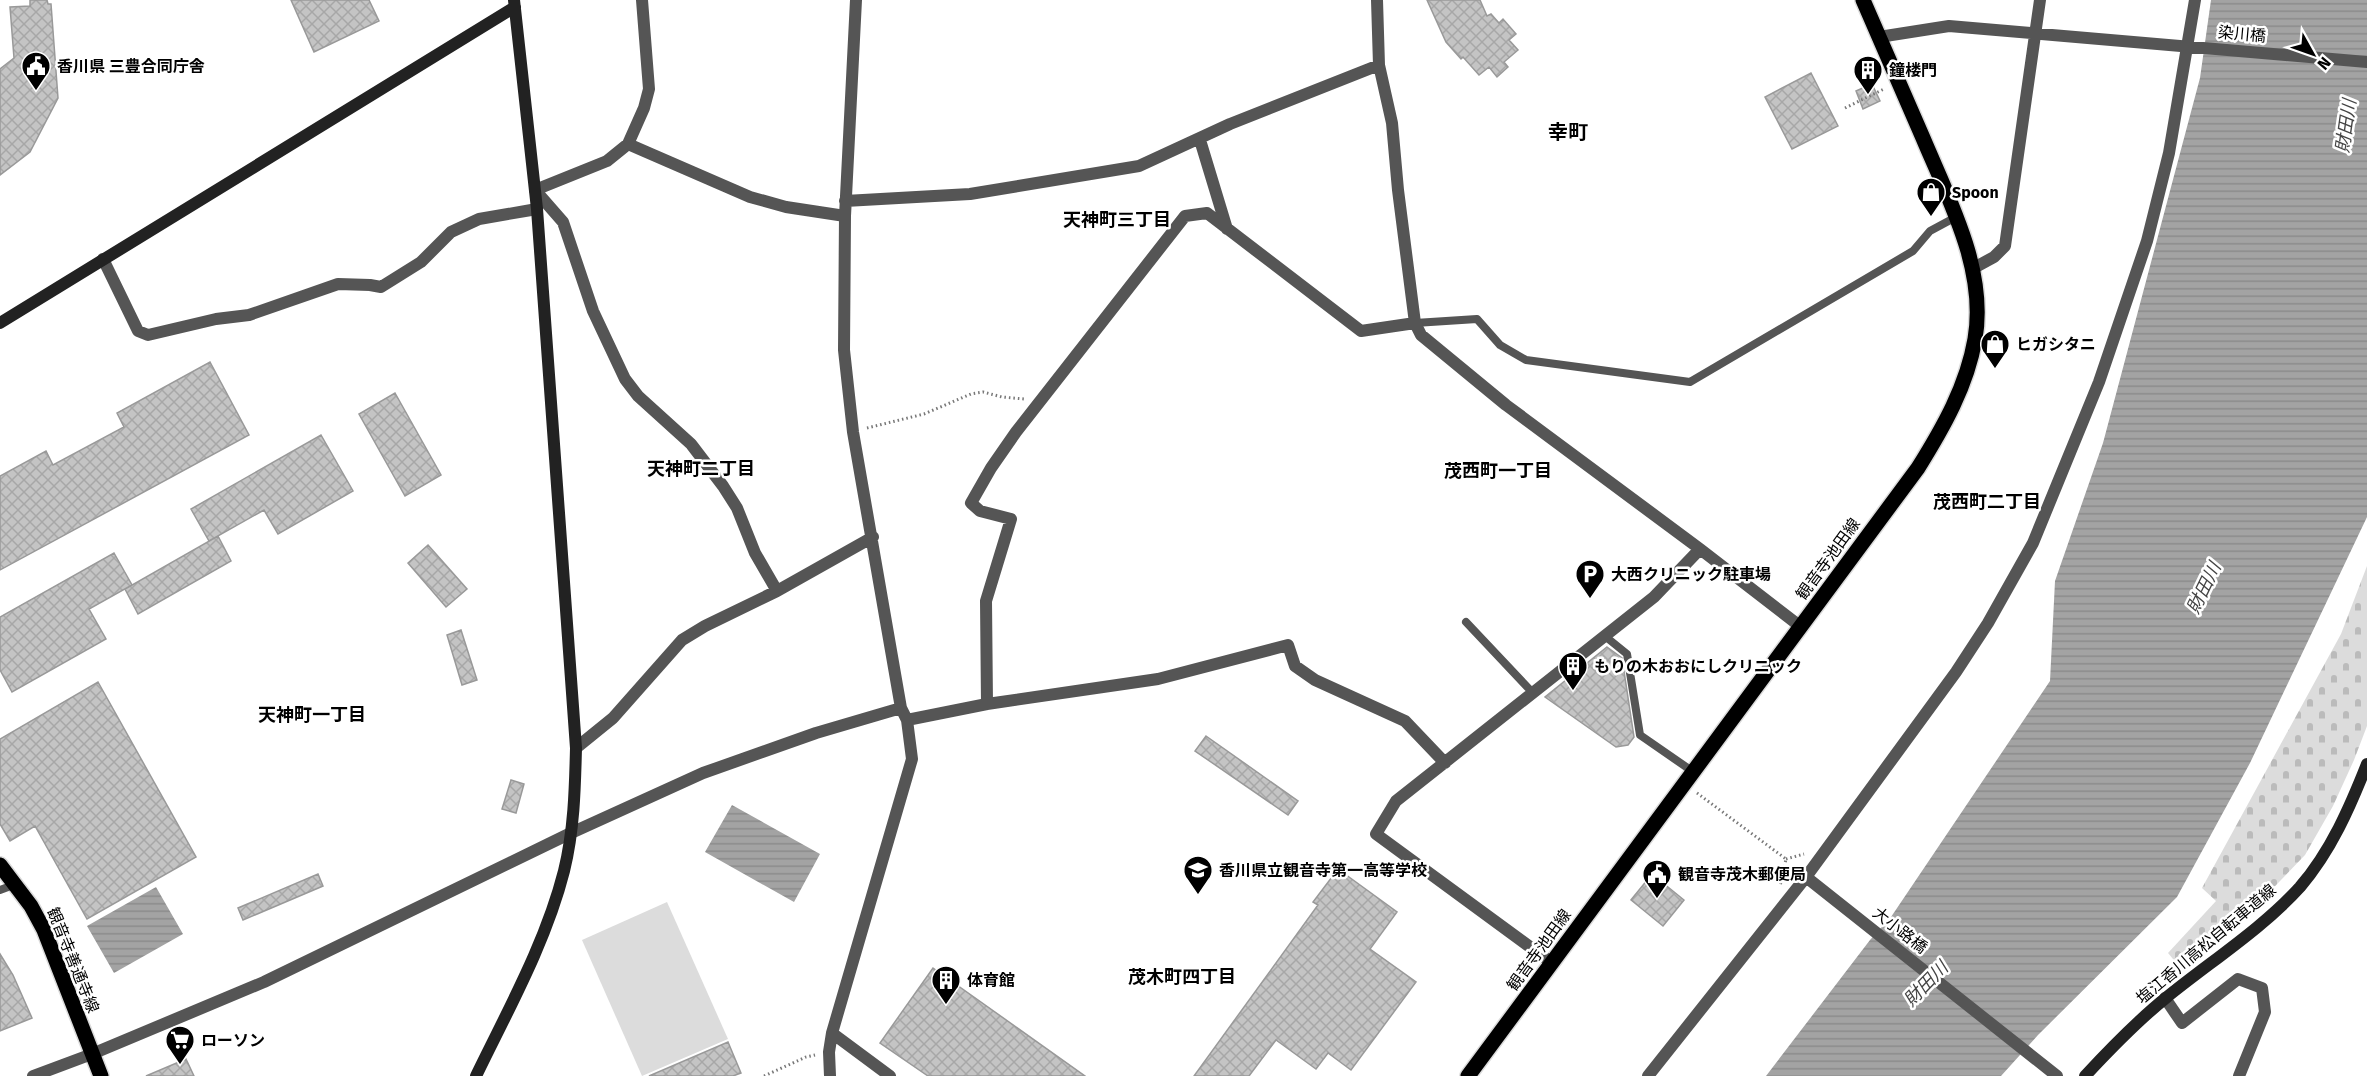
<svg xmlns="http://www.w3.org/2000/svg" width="2367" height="1076" viewBox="0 0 2367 1076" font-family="'Fira Sans','Noto Sans JP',sans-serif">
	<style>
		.cemetery { fill: url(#cemetery-stones) }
		.pitch { fill: #dcdcdc }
		.water { fill: url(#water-rules) }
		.building { fill: url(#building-cross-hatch); stroke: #999; stroke-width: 1.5 }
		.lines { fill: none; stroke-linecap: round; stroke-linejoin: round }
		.primary-casing { stroke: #dbdbdb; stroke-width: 18 }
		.path { stroke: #777; stroke-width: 3; stroke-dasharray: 1.5 3; stroke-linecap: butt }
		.lane { stroke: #555; stroke-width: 8 }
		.street { stroke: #555; stroke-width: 12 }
		.secondary { stroke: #222; stroke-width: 12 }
		.primary { stroke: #000; stroke-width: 15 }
		.labels { text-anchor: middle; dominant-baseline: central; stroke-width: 5; stroke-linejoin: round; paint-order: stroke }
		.street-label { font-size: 16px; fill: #000; stroke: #fff }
		.poi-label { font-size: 16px; font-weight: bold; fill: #000; stroke: #fff; text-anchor: start }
		.water-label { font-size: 18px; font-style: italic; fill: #444; stroke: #fff }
		.neighbourhood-label { font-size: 18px; font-weight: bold; fill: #000; stroke: #fff }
		.quarter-label { font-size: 20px; font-weight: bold; fill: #000; stroke: #fff }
	</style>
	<defs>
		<pattern id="cemetery-stones" width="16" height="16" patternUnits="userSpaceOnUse" patternTransform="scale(1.5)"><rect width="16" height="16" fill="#dcdcdc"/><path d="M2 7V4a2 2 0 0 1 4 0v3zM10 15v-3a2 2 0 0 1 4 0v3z" fill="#bbb"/></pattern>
		<pattern id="water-rules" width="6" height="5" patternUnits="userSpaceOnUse" patternTransform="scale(1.5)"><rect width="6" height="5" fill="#a3a3a3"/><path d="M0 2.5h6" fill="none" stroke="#8b8b8b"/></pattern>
		<pattern id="building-cross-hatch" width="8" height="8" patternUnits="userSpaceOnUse" patternTransform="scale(1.5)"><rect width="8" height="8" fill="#c4c4c4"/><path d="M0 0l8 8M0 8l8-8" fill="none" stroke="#a7a7a7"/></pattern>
	</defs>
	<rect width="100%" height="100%" fill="#fff"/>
	<path class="cemetery" d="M2367 566V726L2354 760 2333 806 2305 855 2251 911 2183 971 2168 953 2216 901 2202 888 2341 634Z"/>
	<path class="pitch" d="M667 902 728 1039 642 1076 582 940Z"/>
	<path class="water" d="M2211 0H2367V517L2250 763 2177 897 2038 1035 2001 1076H1766L1870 940 1891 917 2050 681 2055 581 2103 443 2200 78Z
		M732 805 820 854 794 902 705 852Z
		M156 887 183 934 114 973 87 926Z"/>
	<path class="building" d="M30 0H47L48 4H51L58 98 30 152 0 175V69L14 58 10 7 30 6Z
		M291 0H369L379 21 314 52Z
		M1427 0H1480L1487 16 1491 14 1499 23 1503 19 1516 34 1509 40 1518 50 1504 62 1508 67 1497 77 1489 67 1479 75 1463 57 1461 59 1446 42Z
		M1811 73 1838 126 1792 149 1765 97Z
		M1872 84 1880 101 1863 109 1856 91Z
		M210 362 249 435 0 570V476L46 451 53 465 124 427 117 413Z
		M395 393 441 475 405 496 359 414Z
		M321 435 353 491 278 534 264 510 209 541 191 509Z
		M218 536 231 561 138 614 125 589Z
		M428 545 467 589 446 607 408 563Z
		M114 553 132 585 89 609 106 639 12 692 0 670V617Z
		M461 630 477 680 462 685 447 635Z
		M1607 647 1622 658 1634 737 1628 745 1616 747 1545 697Z
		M98 682 196 857 87 919 35 826 10 841 0 824V739Z
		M1206 736 1298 801 1288 815 1195 751Z
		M511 780 524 784 516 813 502 809Z
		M1338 869 1397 912 1370 949 1416 982 1351 1070 1328 1053 1316 1069 1276 1040 1249 1076H1194L1318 905 1313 902Z
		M318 874 323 886 243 920 238 908Z
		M1652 874 1684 900 1663 926 1631 900Z
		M0 954 13 975 32 1018 0 1031Z
		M933 968 1085 1076H928L880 1043Z
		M728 1042 741 1073 733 1076H649Z
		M186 1059 194 1076H146Z"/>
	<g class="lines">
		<g class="primary-casing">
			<path id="primary" d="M0 865 31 906 44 930 101 1076
				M1468 1076 1918 468C1943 428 1967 386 1975 339 1987 270 1949 200 1923 138 1903 92 1883 46 1863 0"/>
		</g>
		<path class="path" d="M1845 108 1884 89
			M867 428 924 414 971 394 983 392 1002 397 1024 399
			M1697 793 1786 859 1780 886
			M1786 859 1804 854
			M764 1076 806 1057 815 1055"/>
		<path class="lane" d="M1415 323 1477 319 1500 345 1526 360 1690 382 1913 251 1930 231 1956 217
			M1466 622 1532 692
			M1606 637 1627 654 1640 735 1692 771
			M0 890 16 884"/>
		<path class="street" d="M642 0 649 89 644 108 628 144 607 161 535 190 563 222 593 311 625 379 638 396 691 444 723 486 737 508 755 553 777 591
			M1377 0 1379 65 1392 123 1398 190 1415 323 1421 335 1506 405 1700 549 1801 627
			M1879 37 1949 26 2367 62
			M1200 140 1227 229
			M628 144 750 197 786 207 845 216
			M845 201 970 194 1139 166 1230 124 1379 65
			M103 259 138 331 148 335 216 319 249 315 338 284 370 285 381 287 421 262 451 232 479 219 537 209
			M1972 269 1994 257 2005 246 2040 0
			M987 704 986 601 1011 519 980 511 971 503 991 468 1016 432 1185 216 1207 213 1361 331 1415 323
			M907 720 987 704 1158 679 1288 645 1295 666 1315 680 1405 721 1445 763
			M576 748 613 718 682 640 705 626 777 591 873 537
			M1806 877 2057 1076
			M1552 963 1376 834 1396 801 1654 597 1700 549
			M2165 998 2182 1023 2238 979 2262 988 2265 1012 2239 1076
			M832 1033 890 1076
			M33 1076 92 1054 264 982 571 833 703 773 816 733 901 708
			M830 1076 829 1052 832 1033 912 759 907 720 901 708 853 432 844 350 845 216 856 0
			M1648 1076 1806 877 1956 672 1988 623 2033 543 2099 382 2147 241 2169 153 2195 0"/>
		<path class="secondary" d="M0 323 515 7
			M476 1076C508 1010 546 942 564 871 574 831 575 789 576 748L537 209 514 0
			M2085 1076C2111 1048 2137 1021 2167 997 2210 962 2263 928 2300 887 2331 851 2350 807 2367 764"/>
		<use href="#primary" class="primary"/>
	</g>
	<defs>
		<g id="civic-pin" transform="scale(1.5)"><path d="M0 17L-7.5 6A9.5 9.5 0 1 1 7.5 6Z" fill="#000" stroke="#fff"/><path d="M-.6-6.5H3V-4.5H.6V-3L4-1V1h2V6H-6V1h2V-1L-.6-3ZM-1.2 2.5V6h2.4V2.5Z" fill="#fff"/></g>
		<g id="building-pin" transform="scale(1.5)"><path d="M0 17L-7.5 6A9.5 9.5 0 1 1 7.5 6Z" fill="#000" stroke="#fff"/><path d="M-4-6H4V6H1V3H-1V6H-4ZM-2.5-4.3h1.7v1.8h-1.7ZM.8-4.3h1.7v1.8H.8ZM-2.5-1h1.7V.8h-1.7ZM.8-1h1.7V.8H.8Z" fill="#fff"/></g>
		<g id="shop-pin" transform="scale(1.5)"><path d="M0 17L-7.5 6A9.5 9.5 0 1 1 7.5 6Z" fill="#000" stroke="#fff"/><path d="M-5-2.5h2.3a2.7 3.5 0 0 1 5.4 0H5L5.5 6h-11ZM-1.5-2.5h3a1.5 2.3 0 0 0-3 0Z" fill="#fff"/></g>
		<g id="parking-pin" transform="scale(1.5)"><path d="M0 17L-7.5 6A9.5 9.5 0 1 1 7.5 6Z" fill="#000" stroke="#fff"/><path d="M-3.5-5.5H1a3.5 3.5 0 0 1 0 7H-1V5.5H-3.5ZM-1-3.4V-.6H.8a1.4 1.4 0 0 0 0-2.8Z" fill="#fff"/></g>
		<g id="school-pin" transform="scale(1.5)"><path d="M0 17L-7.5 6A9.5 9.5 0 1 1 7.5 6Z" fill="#000" stroke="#fff"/><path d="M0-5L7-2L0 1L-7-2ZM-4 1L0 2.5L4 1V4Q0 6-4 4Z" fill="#fff"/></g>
		<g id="supermarket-pin" transform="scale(1.5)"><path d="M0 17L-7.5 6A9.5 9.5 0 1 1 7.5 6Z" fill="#000" stroke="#fff"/><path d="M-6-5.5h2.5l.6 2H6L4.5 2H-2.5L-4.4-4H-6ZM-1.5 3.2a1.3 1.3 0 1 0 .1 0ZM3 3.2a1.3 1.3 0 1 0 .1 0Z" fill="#fff"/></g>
	</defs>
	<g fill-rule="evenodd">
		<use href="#civic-pin" x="36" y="66"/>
		<use href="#building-pin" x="1868" y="70"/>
		<use href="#shop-pin" x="1931" y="192"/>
		<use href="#shop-pin" x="1995" y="344"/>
		<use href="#parking-pin" x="1590" y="574"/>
		<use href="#building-pin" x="1573" y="666"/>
		<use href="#school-pin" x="1198" y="870"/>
		<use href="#civic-pin" x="1657" y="874"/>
		<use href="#building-pin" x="946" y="980"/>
		<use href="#supermarket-pin" x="180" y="1040"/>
	</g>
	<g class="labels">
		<g class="street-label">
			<text transform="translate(2242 34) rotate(5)">染川橋</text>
			<text transform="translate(1828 559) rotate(-54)">観音寺池田線</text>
			<text transform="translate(1900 930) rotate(38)">大小路橋</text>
			<text transform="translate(2206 944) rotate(-40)">塩江香川高松自転車道線</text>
			<text transform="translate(1539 950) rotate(-54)">観音寺池田線</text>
			<text transform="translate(73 960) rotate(68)">観音寺善通寺線</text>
		</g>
		<g class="poi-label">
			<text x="57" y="66">香川県 三豊合同庁舎</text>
			<text x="1889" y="70">鐘楼門</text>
			<text x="1952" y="192">Spoon</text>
			<text x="2016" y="344">ヒガシタニ</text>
			<text x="1611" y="574">大西クリニック駐車場</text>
			<text x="1594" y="666">もりの木おおにしクリニック</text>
			<text x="1219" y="870">香川県立観音寺第一高等学校</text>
			<text x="1678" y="874">観音寺茂木郵便局</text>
			<text x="967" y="980">体育館</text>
			<text x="201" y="1040">ローソン</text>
		</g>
		<g class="water-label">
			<text transform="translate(2346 126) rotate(-82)">財田川</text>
			<text transform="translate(2204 588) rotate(-64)">財田川</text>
			<text transform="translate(1926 984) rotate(-46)">財田川</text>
		</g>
		<g class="neighbourhood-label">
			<text x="1117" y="220">天神町三丁目</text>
			<text x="701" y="469">天神町二丁目</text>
			<text x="1498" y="471">茂西町一丁目</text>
			<text x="1987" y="502">茂西町二丁目</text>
			<text x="312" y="715">天神町一丁目</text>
			<text x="1182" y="977">茂木町四丁目</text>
		</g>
		<g class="quarter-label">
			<text x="1568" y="132">幸町</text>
		</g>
	</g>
	<g transform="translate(2313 54) rotate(130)" stroke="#ffffff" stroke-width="4.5" paint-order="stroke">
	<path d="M0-4.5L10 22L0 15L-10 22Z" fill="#000000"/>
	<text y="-9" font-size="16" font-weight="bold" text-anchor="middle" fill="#000000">N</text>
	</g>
</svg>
